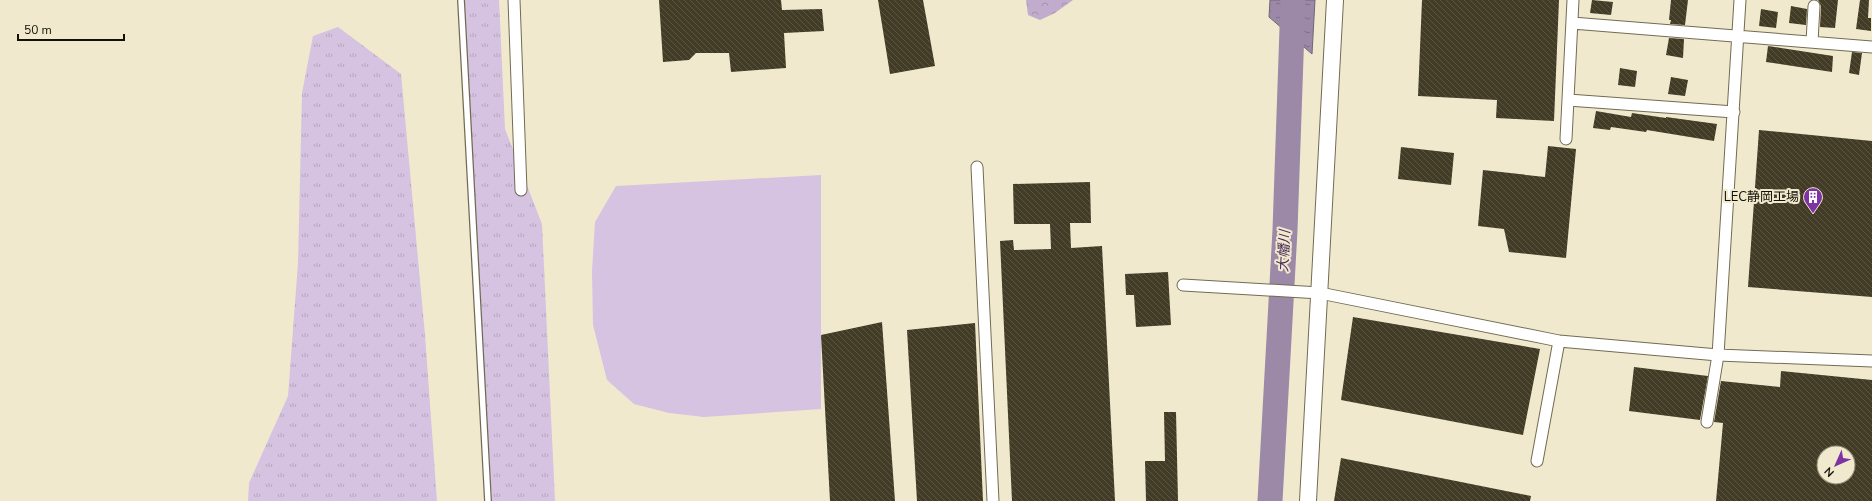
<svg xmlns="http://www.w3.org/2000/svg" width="1872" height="501" viewBox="0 0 1872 501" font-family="'Nunito Sans','Noto Sans JP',sans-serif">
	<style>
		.grass { fill: url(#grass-tufts) }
		.forest { fill: url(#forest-crowns) }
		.pitch { fill: #d6c2e1 }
		.water { fill: url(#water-ripples); stroke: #736477 }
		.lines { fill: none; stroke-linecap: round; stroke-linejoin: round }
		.river { stroke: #9c88a7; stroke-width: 25 }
		.building { fill: url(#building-back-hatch); fill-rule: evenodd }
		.lane-casing { stroke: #726b53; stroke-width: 8 }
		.street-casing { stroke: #726b53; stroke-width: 13 }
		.secondary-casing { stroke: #726b53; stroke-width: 18 }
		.lane { stroke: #fff; stroke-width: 5.5 }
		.street { stroke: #fff; stroke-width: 11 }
		.secondary { stroke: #fff; stroke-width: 16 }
		.labels { text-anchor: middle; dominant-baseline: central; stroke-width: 4; stroke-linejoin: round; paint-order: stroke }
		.poi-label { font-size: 13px; fill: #131007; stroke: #f1e9ce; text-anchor: end }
		.water-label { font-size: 14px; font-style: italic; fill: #472a56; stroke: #f1e9ce }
	</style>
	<defs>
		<pattern id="grass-tufts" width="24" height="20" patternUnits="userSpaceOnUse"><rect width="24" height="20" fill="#d6c2e1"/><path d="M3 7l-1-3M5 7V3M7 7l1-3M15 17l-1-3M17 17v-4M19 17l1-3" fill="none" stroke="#b7a6c0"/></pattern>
		<pattern id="forest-crowns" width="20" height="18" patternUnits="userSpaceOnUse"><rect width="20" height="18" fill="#c1accd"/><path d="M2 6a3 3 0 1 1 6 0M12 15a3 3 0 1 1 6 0" fill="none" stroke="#a593af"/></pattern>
		<pattern id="water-ripples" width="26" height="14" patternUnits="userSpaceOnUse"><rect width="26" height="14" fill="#9c88a7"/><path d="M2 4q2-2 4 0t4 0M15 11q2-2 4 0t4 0" fill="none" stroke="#7e6e86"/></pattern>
		<pattern id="building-back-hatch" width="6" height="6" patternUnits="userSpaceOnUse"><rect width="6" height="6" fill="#423b25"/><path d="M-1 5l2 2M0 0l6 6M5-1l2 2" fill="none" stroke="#5a5442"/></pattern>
	</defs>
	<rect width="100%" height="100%" fill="#f1e9ce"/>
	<path class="grass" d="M461 0H499L505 129 542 224 555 501H492Z
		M338 27 401 74 425 335 437 501H248L249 483 288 396 298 263 302 93 313 36Z"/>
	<path class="forest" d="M1026 0H1073L1055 13 1040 20 1028 15Z"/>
	<path class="pitch" d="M821 175V409L704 417 669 413 634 404 607 380 593 325 592 271 595 222 616 186Z"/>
	<path class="water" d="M1270 0H1315L1312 54 1269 17Z"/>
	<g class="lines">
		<path class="river" d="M1270 501 1285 230 1293 0"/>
	</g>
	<path class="building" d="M659 0H781L782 10 822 9 824 31 784 33 786 68 731 72 729 53H696L689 60 663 62Z
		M878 0H923L935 66 890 74Z
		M1422 0H1559L1554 121 1496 118 1497 100 1418 96Z
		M1592 0 1613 2 1611 15 1590 13Z
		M1671 0H1688L1685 25 1670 24 1671 20H1669Z
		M1818 0H1838L1835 28 1820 27 1821 6Z
		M1860 0H1869L1868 18H1871V31L1856 29Z
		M1791 6 1807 9 1806 25 1789 23Z
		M1761 9 1778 12 1776 28 1759 26Z
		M1669 38 1684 39 1683 58 1666 55Z
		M1768 46 1833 56 1832 72 1766 62Z
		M1852 52 1862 53 1859 75 1849 73Z
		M1620 68 1637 71 1635 87 1618 85Z
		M1671 77 1688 80 1685 96 1668 94Z
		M1596 111 1631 117 1632 113 1666 118V117L1717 124 1714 141 1647 130 1646 132 1611 127 1610 130 1593 128Z
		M1759 130 1872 141V297L1748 287Z
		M1548 146 1576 149 1566 258 1509 252 1504 229 1478 226 1483 170 1545 177Z
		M1401 147 1454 153 1451 185 1398 179Z
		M1090 182 1091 223H1070L1071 248 1102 246 1115 501H1012L1000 241 1013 240 1014 250 1051 249 1050 224H1014L1013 184Z
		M1168 272 1171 325 1136 327 1134 295H1126L1125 274Z
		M1353 317 1540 349 1523 435 1341 400Z
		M882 322 895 501H830L821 335Z
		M975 323 983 501H917L907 330Z
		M1634 367 1708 376 1700 420 1629 411Z
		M1781 371 1872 380V501H1716L1723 423 1714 422 1721 381 1780 387ZM1824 453H1848V477H1824Z
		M1164 412H1176L1178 501H1146L1145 461H1165Z
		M1341 458 1531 496 1530 501H1334Z"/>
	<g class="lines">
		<g class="lane-casing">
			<path id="lane" d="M461 0 488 501"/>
		</g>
		<g class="street-casing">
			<path id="street" d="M514 0 521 190
				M1572 23 1872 47
				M1812 42 1814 6
				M1568 100 1734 112
				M1566 139 1573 0
				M977 167 993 501
				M1183 285 1320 293 1559 341 1718 355 1872 361
				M1707 422 1718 355 1740 0
				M1537 461 1559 341"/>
		</g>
		<g class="secondary-casing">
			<path id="secondary" d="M1308 501 1335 0"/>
		</g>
		<use href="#lane" class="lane"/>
		<use href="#street" class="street"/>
		<use href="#secondary" class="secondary"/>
	</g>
	<defs>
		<g id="building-pin" transform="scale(1)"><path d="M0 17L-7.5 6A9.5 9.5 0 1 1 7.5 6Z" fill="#7f32a3" stroke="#f1e9ce"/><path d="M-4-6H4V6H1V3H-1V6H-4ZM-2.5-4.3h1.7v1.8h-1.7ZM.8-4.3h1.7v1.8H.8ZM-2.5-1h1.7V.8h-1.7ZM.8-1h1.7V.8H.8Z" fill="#fff"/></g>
	</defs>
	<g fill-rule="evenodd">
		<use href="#building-pin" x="1813" y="197"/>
	</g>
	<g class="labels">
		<g class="poi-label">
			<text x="1799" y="197">LEC静岡工場</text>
		</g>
		<g class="water-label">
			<text transform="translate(1284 251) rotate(-87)">大幡川</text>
		</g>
	</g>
	<g transform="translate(1836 465) rotate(225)"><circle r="19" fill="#f1e9ce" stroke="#98927e"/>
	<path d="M0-3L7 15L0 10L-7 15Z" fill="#7f32a3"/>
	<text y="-6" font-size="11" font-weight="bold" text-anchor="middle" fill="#131007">N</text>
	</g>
	<path d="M18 34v6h106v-6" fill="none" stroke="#131007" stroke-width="2"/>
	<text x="24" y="34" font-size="12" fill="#131007" stroke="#f1e9ce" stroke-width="3" paint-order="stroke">50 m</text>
</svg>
